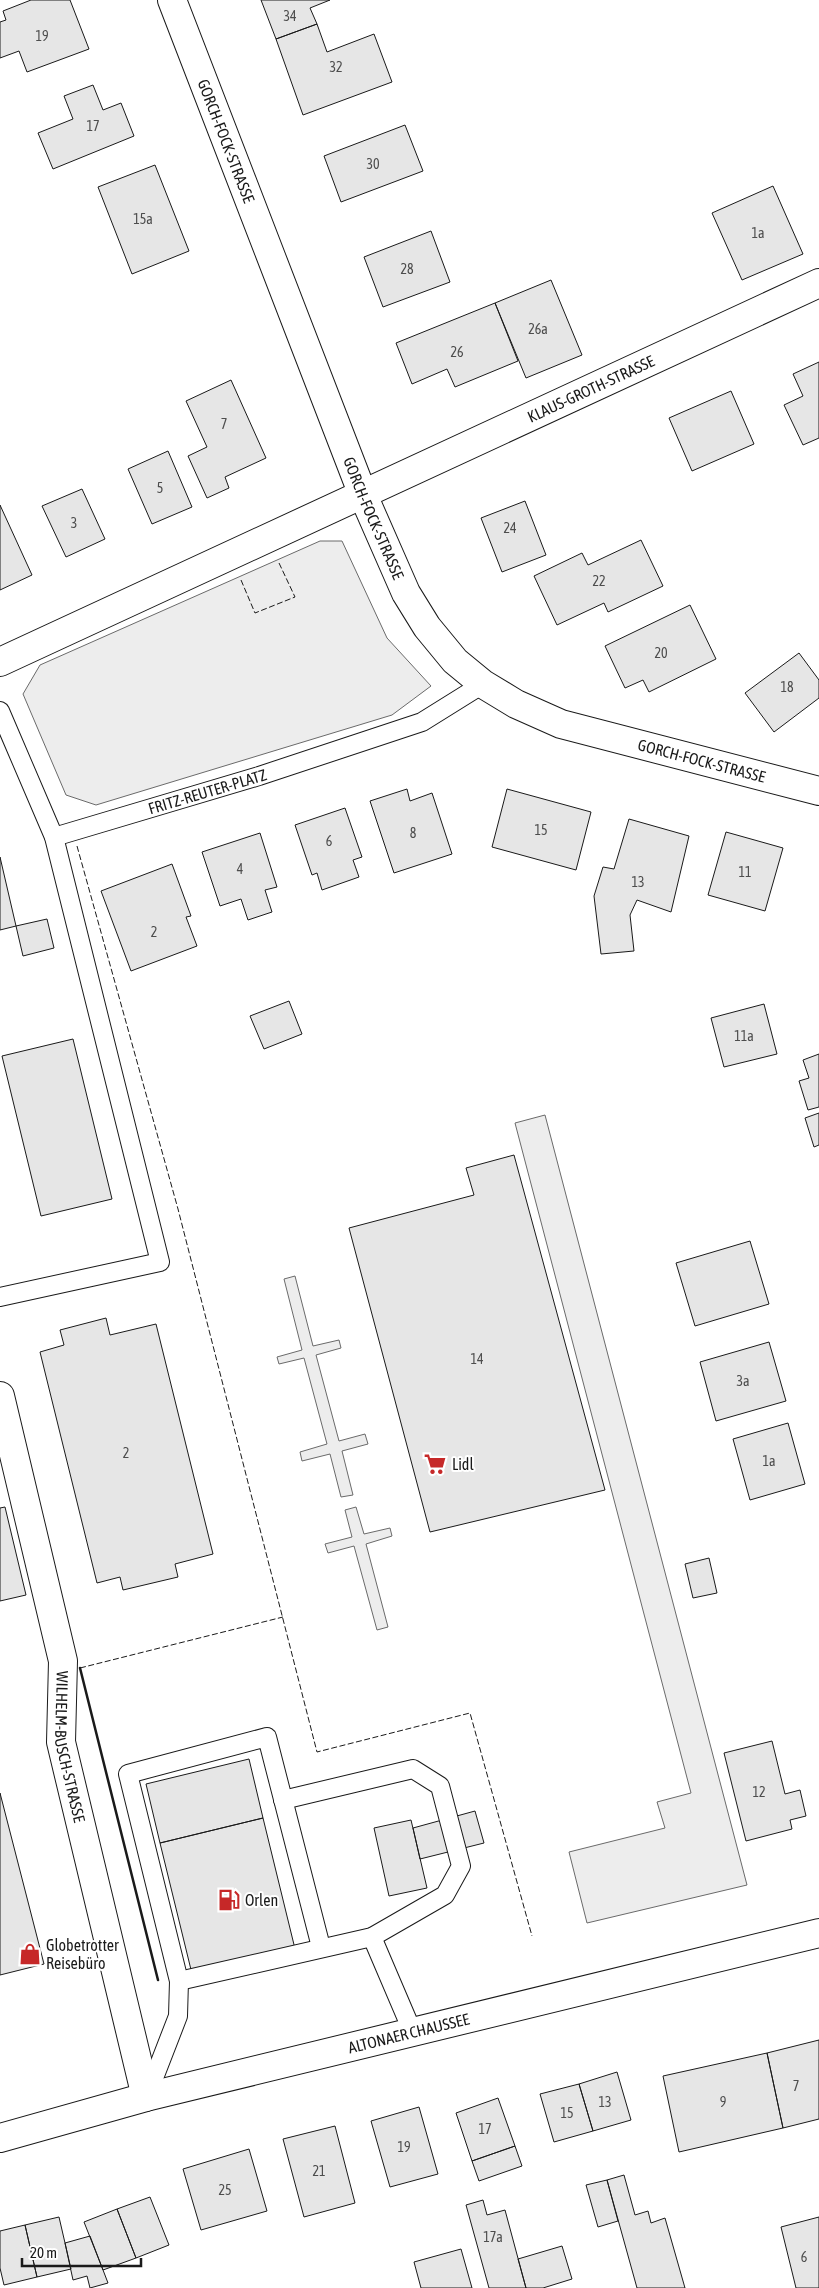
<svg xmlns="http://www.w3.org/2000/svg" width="819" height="2288" viewBox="0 0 819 2288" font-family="'Asap Condensed',sans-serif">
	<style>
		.green { fill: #ededed; stroke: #6a6a6a }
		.building { fill: #e6e6e6; stroke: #1a1a1a }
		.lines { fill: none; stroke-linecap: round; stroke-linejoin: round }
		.lane-casing { stroke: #1a1a1a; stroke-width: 20 }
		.street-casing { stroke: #1a1a1a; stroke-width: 30 }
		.primary-casing { stroke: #1a1a1a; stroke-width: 30 }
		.lane { stroke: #fff; stroke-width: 18 }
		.street { stroke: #fff; stroke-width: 28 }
		.primary { stroke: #fff; stroke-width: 28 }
		.fence { stroke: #1a1a1a; stroke-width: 1; stroke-dasharray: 6 2.5; stroke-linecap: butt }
		.wall { stroke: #1a1a1a; stroke-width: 2.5 }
		.labels { text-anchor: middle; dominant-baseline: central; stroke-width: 4; stroke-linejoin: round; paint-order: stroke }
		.number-label { font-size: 14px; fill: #4d4d4d }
		.street-label { font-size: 16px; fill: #1a1a1a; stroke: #fff }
		.poi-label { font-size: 16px; fill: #1a1a1a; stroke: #fff; text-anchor: start }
	</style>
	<rect width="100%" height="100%" fill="#fff"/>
	<path class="green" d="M320 541H342L387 638 431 686 392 715 96 805 66 795 23 694 40 665Z
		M545 1115 747 1885 587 1923 569 1852 665 1828 657 1802 691 1793 515 1123Z
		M295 1276 313 1346 339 1340 341 1348 316 1355 339 1441 365 1434 368 1444 342 1451 353 1495 341 1497 330 1454 302 1461 300 1452 327 1444 304 1358 279 1364 277 1357 302 1350 284 1279Z
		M356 1507 364 1534 390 1528 392 1536 366 1544 388 1627 377 1630 354 1546 328 1553 325 1544 352 1537 345 1510Z"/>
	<path class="building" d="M31 0H70L89 49 27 72 19 51 0 58V22L6 20 3 11Z
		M261 0H330L310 8 317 24 276 39Z
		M317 24 327 52 374 34 392 82 303 115 276 39Z
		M93 85 103 110 121 103 134 136 53 169 38 133 73 119 64 96Z
		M405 125 423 171 341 202 324 156Z
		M155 165 189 251 132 274 98 187Z
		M773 186 803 254 742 280 712 213Z
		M431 231 450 282 383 307 364 257Z
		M551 280 582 355 526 378 495 303Z
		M495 303 518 361 455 387 447 369 412 384 396 343Z
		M819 362V438L803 445 784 405 803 396 793 374Z
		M231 380 266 458 225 477 229 488 207 498 188 456 207 447 186 401Z
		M731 391 754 444 692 471 669 418Z
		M168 451 192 507 152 524 128 469Z
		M82 489 105 539 66 557 42 506Z
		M525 501 546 555 502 572 481 518Z
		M0 505 32 575 0 590Z
		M641 540 663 586 608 612 604 603 557 625 534 576 582 553 588 565Z
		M690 605 716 659 649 692 643 680 625 688 605 646Z
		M799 653 819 680V698L774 732 745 693Z
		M407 789 410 801 432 793 452 854 394 873 370 801Z
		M507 789 591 812 576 870 492 847Z
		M345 808 362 857 353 860 359 877 322 890 317 873 312 875 295 825Z
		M629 819 689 836 671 912 637 900 630 915 634 951 601 954 594 896 603 867 614 869Z
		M726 832 783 848 765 911 708 895Z
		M260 833 277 887 265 890 272 912 248 920 241 899 220 906 202 852Z
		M0 857 16 926 0 930Z
		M172 864 191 916 186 917 197 946 131 971 101 891Z
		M47 919 54 948 23 956 16 926Z
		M289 1001 302 1034 264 1049 250 1016Z
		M764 1004 777 1054 724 1067 711 1018Z
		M73 1039 112 1199 41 1216 2 1056Z
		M819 1054V1107L808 1110 799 1081 809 1078 803 1060Z
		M819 1113V1145L814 1147 805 1118Z
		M514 1155 605 1490 430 1532 349 1228 474 1195 466 1168Z
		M750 1241 769 1304 695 1326 676 1263Z
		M106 1318 110 1335 156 1324 213 1554 175 1564 178 1577 123 1590 120 1577 97 1583 40 1352 64 1345 60 1330Z
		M769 1342 786 1401 716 1421 700 1362Z
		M788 1423 805 1484 750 1500 733 1439Z
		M5 1507 26 1595 0 1601V1508Z
		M709 1558 717 1593 693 1598 685 1564Z
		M772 1741 785 1794 800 1790 806 1816 790 1820 792 1829 746 1841 724 1753Z
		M249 1759 263 1818 160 1843 146 1784Z
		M0 1793 44 1964 0 1975Z
		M475 1811 484 1843 420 1859 413 1828Z
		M263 1818 297 1957 194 1982 160 1843Z
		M411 1820 427 1888 389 1896 374 1828Z
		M819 2040V2119L783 2128 767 2053Z
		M767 2053 783 2128 679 2152 663 2076Z
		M617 2072 631 2120 593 2131 579 2084Z
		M579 2084 593 2131 554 2142 540 2094Z
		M498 2098 515 2146 472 2161 456 2113Z
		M419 2107 438 2174 390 2187 371 2121Z
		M335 2126 355 2203 304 2217 283 2139Z
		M515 2146 522 2166 479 2181 472 2161Z
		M249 2149 267 2211 201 2230 183 2169Z
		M624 2175 635 2215 648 2211 651 2223 665 2218 685 2288H637L607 2180Z
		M607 2180 618 2221 598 2227 586 2185Z
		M150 2197 169 2245 136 2258 117 2209Z
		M483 2200 487 2215 505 2210 526 2288H489L466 2205Z
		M117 2209 136 2258 103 2270 84 2222Z
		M59 2217 71 2269 37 2277 25 2225Z
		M819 2217V2288H796L781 2227Z
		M25 2225 37 2277 4 2285 0 2268V2231Z
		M90 2236 108 2283 90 2288 87 2276 73 2280 65 2243Z
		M562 2246 572 2279 543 2288H526L518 2259Z
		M461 2249 472 2288H421L414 2262Z"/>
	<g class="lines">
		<g class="lane-casing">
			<g id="lane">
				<path d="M0 711 54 837 160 1262 0 1297"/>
				<path id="s1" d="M54 837 259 776 422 722 483 684"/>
				<path d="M372 1937 413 2033"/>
				<path d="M179 1981 372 1937 445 1895 461 1866 440 1786 413 1769 283 1800"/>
				<path d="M147 2096 178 2016 179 1981 128 1774 267 1737 321 1947"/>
			</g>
		</g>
		<g class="street-casing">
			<g id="street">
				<path id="s2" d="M172 0 363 495 406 593 427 627 455 661 483 684 516 704 561 724 819 791"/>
				<path id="s3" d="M0 662 819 283"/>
				<path id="s4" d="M0 1396 63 1661 61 1742 146 2097"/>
			</g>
		</g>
		<g class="primary-casing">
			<g id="primary">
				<path id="s5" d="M0 2138 146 2097 819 1933"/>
			</g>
		</g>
		<use href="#lane" class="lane"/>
		<use href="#street" class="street"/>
		<use href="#primary" class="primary"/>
		<path class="fence" d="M241 580 255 613 295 597 279 563
			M77 846 178 1209 317 1752 470 1713 532 1936
			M80 1668 283 1617"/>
		<path class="wall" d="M80 1668 158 1980"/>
	</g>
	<defs>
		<g id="supermarket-bare" transform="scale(1.725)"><path d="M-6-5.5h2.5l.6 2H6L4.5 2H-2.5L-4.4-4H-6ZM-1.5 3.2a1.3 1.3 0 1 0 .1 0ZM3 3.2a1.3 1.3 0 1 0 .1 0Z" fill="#c62828" stroke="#fff" stroke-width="2.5" paint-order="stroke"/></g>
		<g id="fuel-bare" transform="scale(1.725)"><path d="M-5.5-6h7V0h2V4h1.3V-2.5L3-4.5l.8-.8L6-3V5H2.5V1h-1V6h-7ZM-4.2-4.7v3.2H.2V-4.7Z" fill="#c62828" stroke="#fff" stroke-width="2.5" paint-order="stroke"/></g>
		<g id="shop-bare" transform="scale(1.725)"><path d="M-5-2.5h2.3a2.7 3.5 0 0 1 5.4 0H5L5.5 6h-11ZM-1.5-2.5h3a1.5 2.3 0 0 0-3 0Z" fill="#c62828" stroke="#fff" stroke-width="2.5" paint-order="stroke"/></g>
	</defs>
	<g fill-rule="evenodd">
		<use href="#supermarket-bare" x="435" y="1464"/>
		<use href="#fuel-bare" x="229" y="1900"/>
		<use href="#shop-bare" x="30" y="1954"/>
	</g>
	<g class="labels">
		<g class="number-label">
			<text x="290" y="16">34</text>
			<text x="42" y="36">19</text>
			<text x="336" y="67">32</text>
			<text x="93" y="126">17</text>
			<text x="373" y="164">30</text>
			<text x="143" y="219">15a</text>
			<text x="758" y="233">1a</text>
			<text x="407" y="269">28</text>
			<text x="538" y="329">26a</text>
			<text x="457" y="352">26</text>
			<text x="224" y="424">7</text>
			<text x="160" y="488">5</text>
			<text x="74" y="523">3</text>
			<text x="510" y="528">24</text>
			<text x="599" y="581">22</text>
			<text x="661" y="653">20</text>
			<text x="787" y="687">18</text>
			<text x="541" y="830">15</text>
			<text x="413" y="833">8</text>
			<text x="329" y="841">6</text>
			<text x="240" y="869">4</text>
			<text x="745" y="872">11</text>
			<text x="638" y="882">13</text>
			<text x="154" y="932">2</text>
			<text x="744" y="1036">11a</text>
			<text x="477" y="1359">14</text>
			<text x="743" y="1381">3a</text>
			<text x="126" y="1453">2</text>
			<text x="769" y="1461">1a</text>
			<text x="759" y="1792">12</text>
			<text x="796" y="2086">7</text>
			<text x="605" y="2102">13</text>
			<text x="723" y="2102">9</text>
			<text x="567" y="2113">15</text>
			<text x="485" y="2129">17</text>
			<text x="404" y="2147">19</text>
			<text x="319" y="2171">21</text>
			<text x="225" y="2190">25</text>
			<text x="493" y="2237">17a</text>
			<text x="804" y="2257">6</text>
		</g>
		<g class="street-label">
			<text stroke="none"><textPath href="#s2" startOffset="151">GORCH-FOCK-STRASSE</textPath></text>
			<text stroke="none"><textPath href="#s3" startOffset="651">KLAUS-GROTH-STRASSE</textPath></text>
			<text stroke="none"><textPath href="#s2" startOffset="556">GORCH-FOCK-STRASSE</textPath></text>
			<text stroke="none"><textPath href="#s2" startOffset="991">GORCH-FOCK-STRASSE</textPath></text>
			<text stroke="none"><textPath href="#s1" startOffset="160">FRITZ-REUTER-PLATZ</textPath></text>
			<text stroke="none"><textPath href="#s4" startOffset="359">WILHELM-BUSCH-STRASSE</textPath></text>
			<text stroke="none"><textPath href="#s5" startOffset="422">ALTONAER CHAUSSEE</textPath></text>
		</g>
		<g class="poi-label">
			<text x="452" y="1464">Lidl</text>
			<text x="245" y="1900">Orlen</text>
			<text x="46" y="1945">Globetrotter<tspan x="46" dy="18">Reisebüro</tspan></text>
		</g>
	</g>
	<path d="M22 2258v8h119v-8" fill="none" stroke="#1a1a1a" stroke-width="2.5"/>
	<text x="30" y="2258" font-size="15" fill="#1a1a1a" stroke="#ffffff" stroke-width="4" paint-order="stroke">20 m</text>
</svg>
